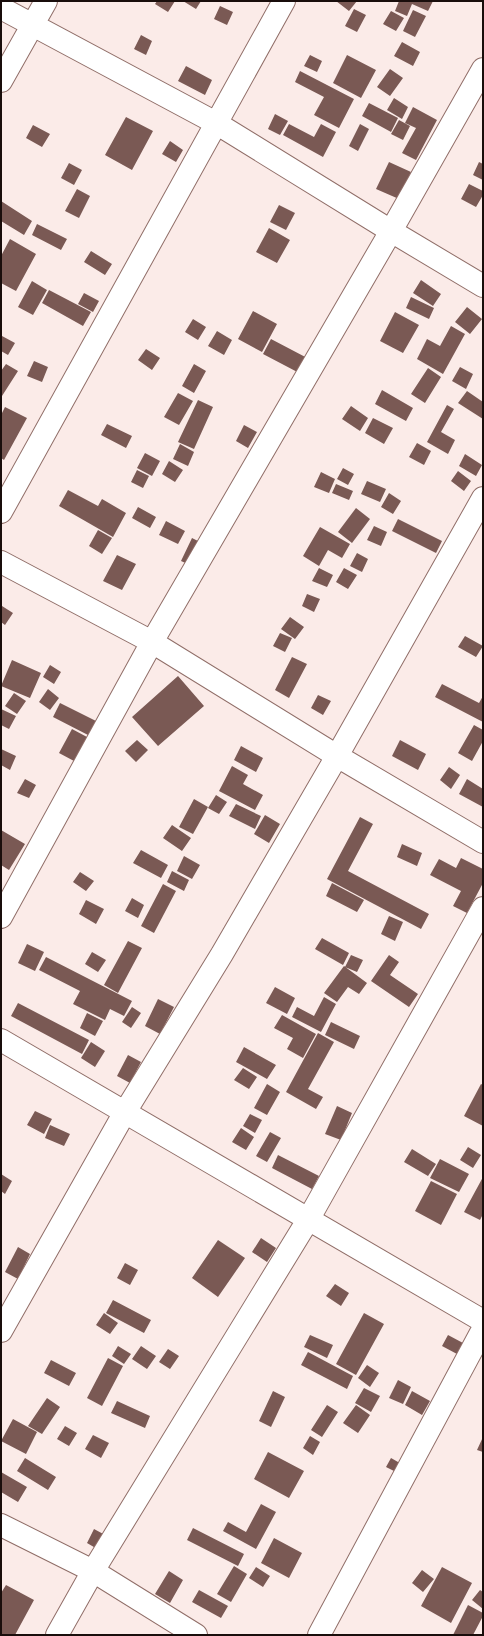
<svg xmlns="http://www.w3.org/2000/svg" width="484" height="1636" viewBox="0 0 484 1636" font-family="'Roboto Condensed',sans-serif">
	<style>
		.building { fill: #7a5954 }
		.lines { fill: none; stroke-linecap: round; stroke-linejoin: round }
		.minor-casing { stroke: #906e68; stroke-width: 24 }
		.minor { stroke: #fff; stroke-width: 22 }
	</style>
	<rect width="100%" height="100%" fill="#fbebe8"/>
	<path class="building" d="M157 1H175L168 12 155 4Z
		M183 1H201L196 9Z
		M336 1H357L349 11Z
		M399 1H433L428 11 412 4 407 16 395 11Z
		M220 6 233 12 227 25 214 19Z
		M354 9 366 15 357 32 345 26Z
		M413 10 426 16 415 37 403 31Z
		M391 11 404 18 396 31 383 24Z
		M141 35 152 41 146 55 134 49Z
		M402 42 420 52 413 66 394 56Z
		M310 55 322 61 317 72 304 66Z
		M347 55 376 70 361 98 333 83Z
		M186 66 212 80 205 95 178 81Z
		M390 69 403 78 390 96 377 87Z
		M300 71 354 99 339 128 314 115 324 97 295 82Z
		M394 98 408 107 402 119 387 110Z
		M369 103 398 118 391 132 362 116Z
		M413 107 437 120 416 160 402 153 416 128 405 123Z
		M275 114 288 121 280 135 268 129Z
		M126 117 153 131 132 170 105 155Z
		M399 120 410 126 403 140 391 134Z
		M289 124 314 137 321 124 336 132 323 157 283 135Z
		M360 124 369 129 358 151 349 146Z
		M33 125 50 134 42 147 26 138Z
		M170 141 183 150 176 162 162 154Z
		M389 162 411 172 399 199 376 189Z
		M479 162 483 164V180L473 175Z
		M69 163 82 170 74 185 61 178Z
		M469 184 483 191V195L476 207 461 199Z
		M77 189 90 196 79 218 65 211Z
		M1 201 32 221 24 235 1 221Z
		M279 205 295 213 286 230 270 222Z
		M37 224 67 239 61 250 32 235Z
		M269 228 290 240 277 263 256 252Z
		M10 239 36 254 16 291 1 283V256Z
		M91 251 112 264 105 275 84 262Z
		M421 280 441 294 433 306 413 293Z
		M32 281 47 290 33 315 18 307Z
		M49 290 91 312 83 326 42 303Z
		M84 293 99 301 93 312 78 304Z
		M411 297 434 308 429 319 406 308Z
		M467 307 482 319 470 334 455 322Z
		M253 311 277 324 262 352 238 339Z
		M395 312 419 325 403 353 380 341Z
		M193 319 206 327 198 340 185 332Z
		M451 326 465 334 443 374 417 359 427 339 440 346Z
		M217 331 232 340 224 355 208 346Z
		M2 336 15 343 8 355 1 351Z
		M271 339 311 360 303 375 263 354Z
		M146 349 160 358 152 370 138 360Z
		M34 361 48 367 42 382 27 376Z
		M6 364 18 371 2 396 1 395V371Z
		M194 364 206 371 194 393 182 386Z
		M460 367 473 374 466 389 452 381Z
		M428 368 441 377 425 403 411 394Z
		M382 390 413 408 406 421 375 404Z
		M467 391 483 402V419L458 403Z
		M178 393 193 401 179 425 164 417Z
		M198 400 213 407 194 449 178 442Z
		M447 405 454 409 441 432 455 440 448 454 427 442Z
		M351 406 368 418 360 431 342 419Z
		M5 407 27 418 4 460 1 458V415Z
		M373 418 393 428 384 444 365 433Z
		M107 424 132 436 126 448 101 435Z
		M244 425 257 432 248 448 236 441Z
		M417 443 431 451 424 465 409 457Z
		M180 444 194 452 188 466 173 459Z
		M145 453 160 461 152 476 137 468Z
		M465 454 482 465 476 476 459 466Z
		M169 461 183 470 175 482 162 474Z
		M343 468 354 474 348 485 337 479Z
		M137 470 149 476 143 488 131 482Z
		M458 471 471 481 464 491 451 481Z
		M321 472 335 479 329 493 314 487Z
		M367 481 386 489 380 502 361 494Z
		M336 484 353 491 349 500 332 493Z
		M68 490 98 506 102 499 126 513 113 537 59 506Z
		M389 493 401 501 393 514 381 507Z
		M138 507 156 517 150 528 132 518Z
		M356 508 370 519 352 543 338 532Z
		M398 519 442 541 436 553 392 531Z
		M166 521 185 531 178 544 159 535Z
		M374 526 387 532 381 546 367 540Z
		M320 527 350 544 342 558 328 550 319 566 303 556Z
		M98 530 112 538 102 554 89 546Z
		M192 538 202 543 190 565 181 561Z
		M357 553 368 559 362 572 350 566Z
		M117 555 136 564 122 590 103 581Z
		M319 568 333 575 327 587 312 581Z
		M344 568 357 575 348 589 336 582Z
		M307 594 320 599 314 612 302 606Z
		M2 606 13 613 5 625 1 622Z
		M290 617 304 627 295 639 281 629Z
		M280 633 292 638 285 652 273 646Z
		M465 636 483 646 476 657 458 647Z
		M292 657 307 664 289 698 275 690Z
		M12 660 41 673 30 698 1 686Z
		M50 665 61 672 54 684 43 677Z
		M178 676 204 706 158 746 132 717Z
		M442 684 479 703 483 696V722L435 697Z
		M48 689 59 698 50 710 39 702Z
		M14 693 26 701 17 714 5 706Z
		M318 695 331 701 323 715 311 708Z
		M60 703 96 721 88 735 53 717Z
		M1 709 16 716 9 729 1 725Z
		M474 725 483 730V741L472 761 458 753Z
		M72 729 87 737 74 761 59 753Z
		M137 740 148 750 136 762 125 751Z
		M400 740 426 754 418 770 392 756Z
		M241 746 263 758 256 772 234 760Z
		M1 749 16 756 10 770 1 765Z
		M232 766 248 775 243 784 263 795 255 810 219 791Z
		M449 767 460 775 451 789 440 780Z
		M25 779 36 785 29 798 17 793Z
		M467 779 483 789V807L459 794Z
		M216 795 227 802 219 814 208 808Z
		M194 799 208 807 193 834 179 827Z
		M236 804 261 816 255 829 229 816Z
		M265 815 280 824 269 843 254 834Z
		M360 817 373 824 348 871 429 914 421 929 327 879Z
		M172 825 191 838 182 851 163 838Z
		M1 830 25 844 9 870 1 865Z
		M402 844 422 853 417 866 397 857Z
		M141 850 168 865 161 878 133 863Z
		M184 856 200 865 192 879 177 871Z
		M461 858 483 869V883L467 913 453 906 461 891 430 875 439 859 456 868Z
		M172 871 189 880 184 891 167 882Z
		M80 872 94 881 86 891 73 882Z
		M332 883 364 900 357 912 326 896Z
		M163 884 176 891 154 933 141 926Z
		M132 898 144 905 138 918 125 911Z
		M86 900 104 909 96 924 79 914Z
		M389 916 403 922 395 941 381 934Z
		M322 938 349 953 343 965 315 949Z
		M128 941 142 948 118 993 104 985Z
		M27 944 44 952 35 971 18 963Z
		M92 952 106 960 98 972 85 964Z
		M351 955 363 960 357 972 345 967Z
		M389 955 399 962 390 975 418 994 409 1007 371 981Z
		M46 957 132 1001 124 1016 110 1009 105 1020 73 1004 80 991 39 970Z
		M344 966 367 983 359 994 348 987 337 1002 324 993Z
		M275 987 295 998 287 1014 266 1003Z
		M324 997 336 1004 321 1032 292 1017 297 1007 314 1016Z
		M158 999 174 1007 160 1034 145 1026Z
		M18 1003 89 1040 82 1054 11 1016Z
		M132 1007 141 1013 131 1028 122 1022Z
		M87 1013 103 1021 95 1036 80 1028Z
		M282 1015 316 1034 303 1058 287 1049 293 1038 274 1028Z
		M331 1022 360 1036 354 1049 325 1035Z
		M318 1033 334 1042 308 1089 323 1097 316 1109 286 1092Z
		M91 1042 105 1051 95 1067 81 1058Z
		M244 1047 276 1065 267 1079 236 1062Z
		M128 1055 141 1062 130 1083 117 1076Z
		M243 1068 257 1077 249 1089 234 1080Z
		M267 1084 280 1092 267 1115 254 1108Z
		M481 1084 483 1085V1126L464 1116Z
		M337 1106 352 1113 341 1140 325 1134Z
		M35 1111 52 1119 44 1134 27 1125Z
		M250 1114 262 1120 255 1133 243 1126Z
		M50 1125 70 1134 64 1146 45 1138Z
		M241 1128 254 1137 246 1150 232 1142Z
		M270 1132 281 1138 267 1162 256 1156Z
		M468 1147 481 1155 473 1168 460 1160Z
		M412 1149 436 1164 428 1176 404 1162Z
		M278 1155 319 1176 312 1189 272 1168Z
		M440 1159 469 1174 459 1192 430 1178Z
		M1 1174 12 1181 5 1194 1 1191Z
		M483 1177V1214L480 1220 464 1212Z
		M431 1181 457 1194 441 1225 415 1211Z
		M261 1238 276 1248 267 1262 252 1252Z
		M218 1240 245 1258 218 1297 192 1278Z
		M18 1247 30 1254 18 1279 5 1272Z
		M125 1263 138 1270 130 1285 117 1278Z
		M335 1284 349 1293 341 1306 326 1296Z
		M113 1300 151 1320 144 1333 106 1313Z
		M104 1313 118 1323 110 1334 96 1325Z
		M364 1313 384 1324 356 1375 336 1364Z
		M310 1335 333 1345 327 1358 304 1347Z
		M448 1335 463 1343 457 1354 442 1346Z
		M118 1346 131 1354 124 1364 112 1356Z
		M141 1346 156 1356 147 1369 132 1359Z
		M168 1349 179 1356 170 1369 159 1362Z
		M308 1352 353 1376 347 1389 301 1365Z
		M108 1358 123 1366 102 1406 87 1398Z
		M51 1360 76 1373 69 1386 44 1373Z
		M367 1365 379 1373 370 1387 358 1378Z
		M398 1380 411 1387 403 1404 389 1398Z
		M364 1388 380 1396 371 1412 355 1403Z
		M273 1391 285 1397 271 1427 259 1421Z
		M412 1391 430 1401 422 1415 405 1405Z
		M47 1398 60 1407 42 1434 28 1426Z
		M117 1401 150 1416 145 1428 111 1413Z
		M327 1405 338 1412 322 1437 311 1430Z
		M356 1405 370 1415 358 1433 343 1423Z
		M13 1419 37 1432 26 1454 1 1441Z
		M65 1426 77 1433 69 1446 57 1439Z
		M93 1435 109 1443 101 1458 85 1449Z
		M310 1436 320 1442 313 1455 303 1448Z
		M483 1437V1452L477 1450Z
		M268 1452 304 1471 289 1498 254 1479Z
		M25 1458 56 1477 48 1490 17 1471Z
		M391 1458 405 1466 400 1474 386 1467Z
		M1 1472 27 1487 18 1502 1 1492Z
		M261 1504 276 1512 256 1549 223 1531 228 1522 246 1532Z
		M193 1528 244 1554 238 1566 187 1540Z
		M94 1529 107 1536 99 1550 87 1543Z
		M274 1538 302 1553 289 1578 261 1563Z
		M234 1566 247 1574 231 1602 217 1594Z
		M256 1567 270 1576 263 1587 249 1578Z
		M442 1567 472 1583 451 1623 421 1606Z
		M422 1570 434 1579 423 1592 412 1583Z
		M169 1571 183 1580 170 1603 155 1594Z
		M6 1585 34 1600 15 1635H1V1593Z
		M199 1590 228 1606 221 1618 192 1602Z
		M480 1590 483 1592V1609L472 1600Z
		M468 1605 483 1613V1616L473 1635H453Z"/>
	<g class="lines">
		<g class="minor-casing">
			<path id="minor" d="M1 8 216 123 391 231 483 286
				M1 81 46 1
				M1 512 284 1
				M1 562 152 642 337 756 483 842
				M1 917 152 642 391 231 483 69
				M1 1040 483 1321
				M1 1331 125 1112 222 954 337 756 483 498
				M1 1525 93 1571 196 1635
				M57 1635 93 1571 308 1220 483 908
				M319 1635 483 1329"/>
		</g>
		<use href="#minor" class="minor"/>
	</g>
	<rect width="484" height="1636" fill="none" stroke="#190d0b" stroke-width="4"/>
</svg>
